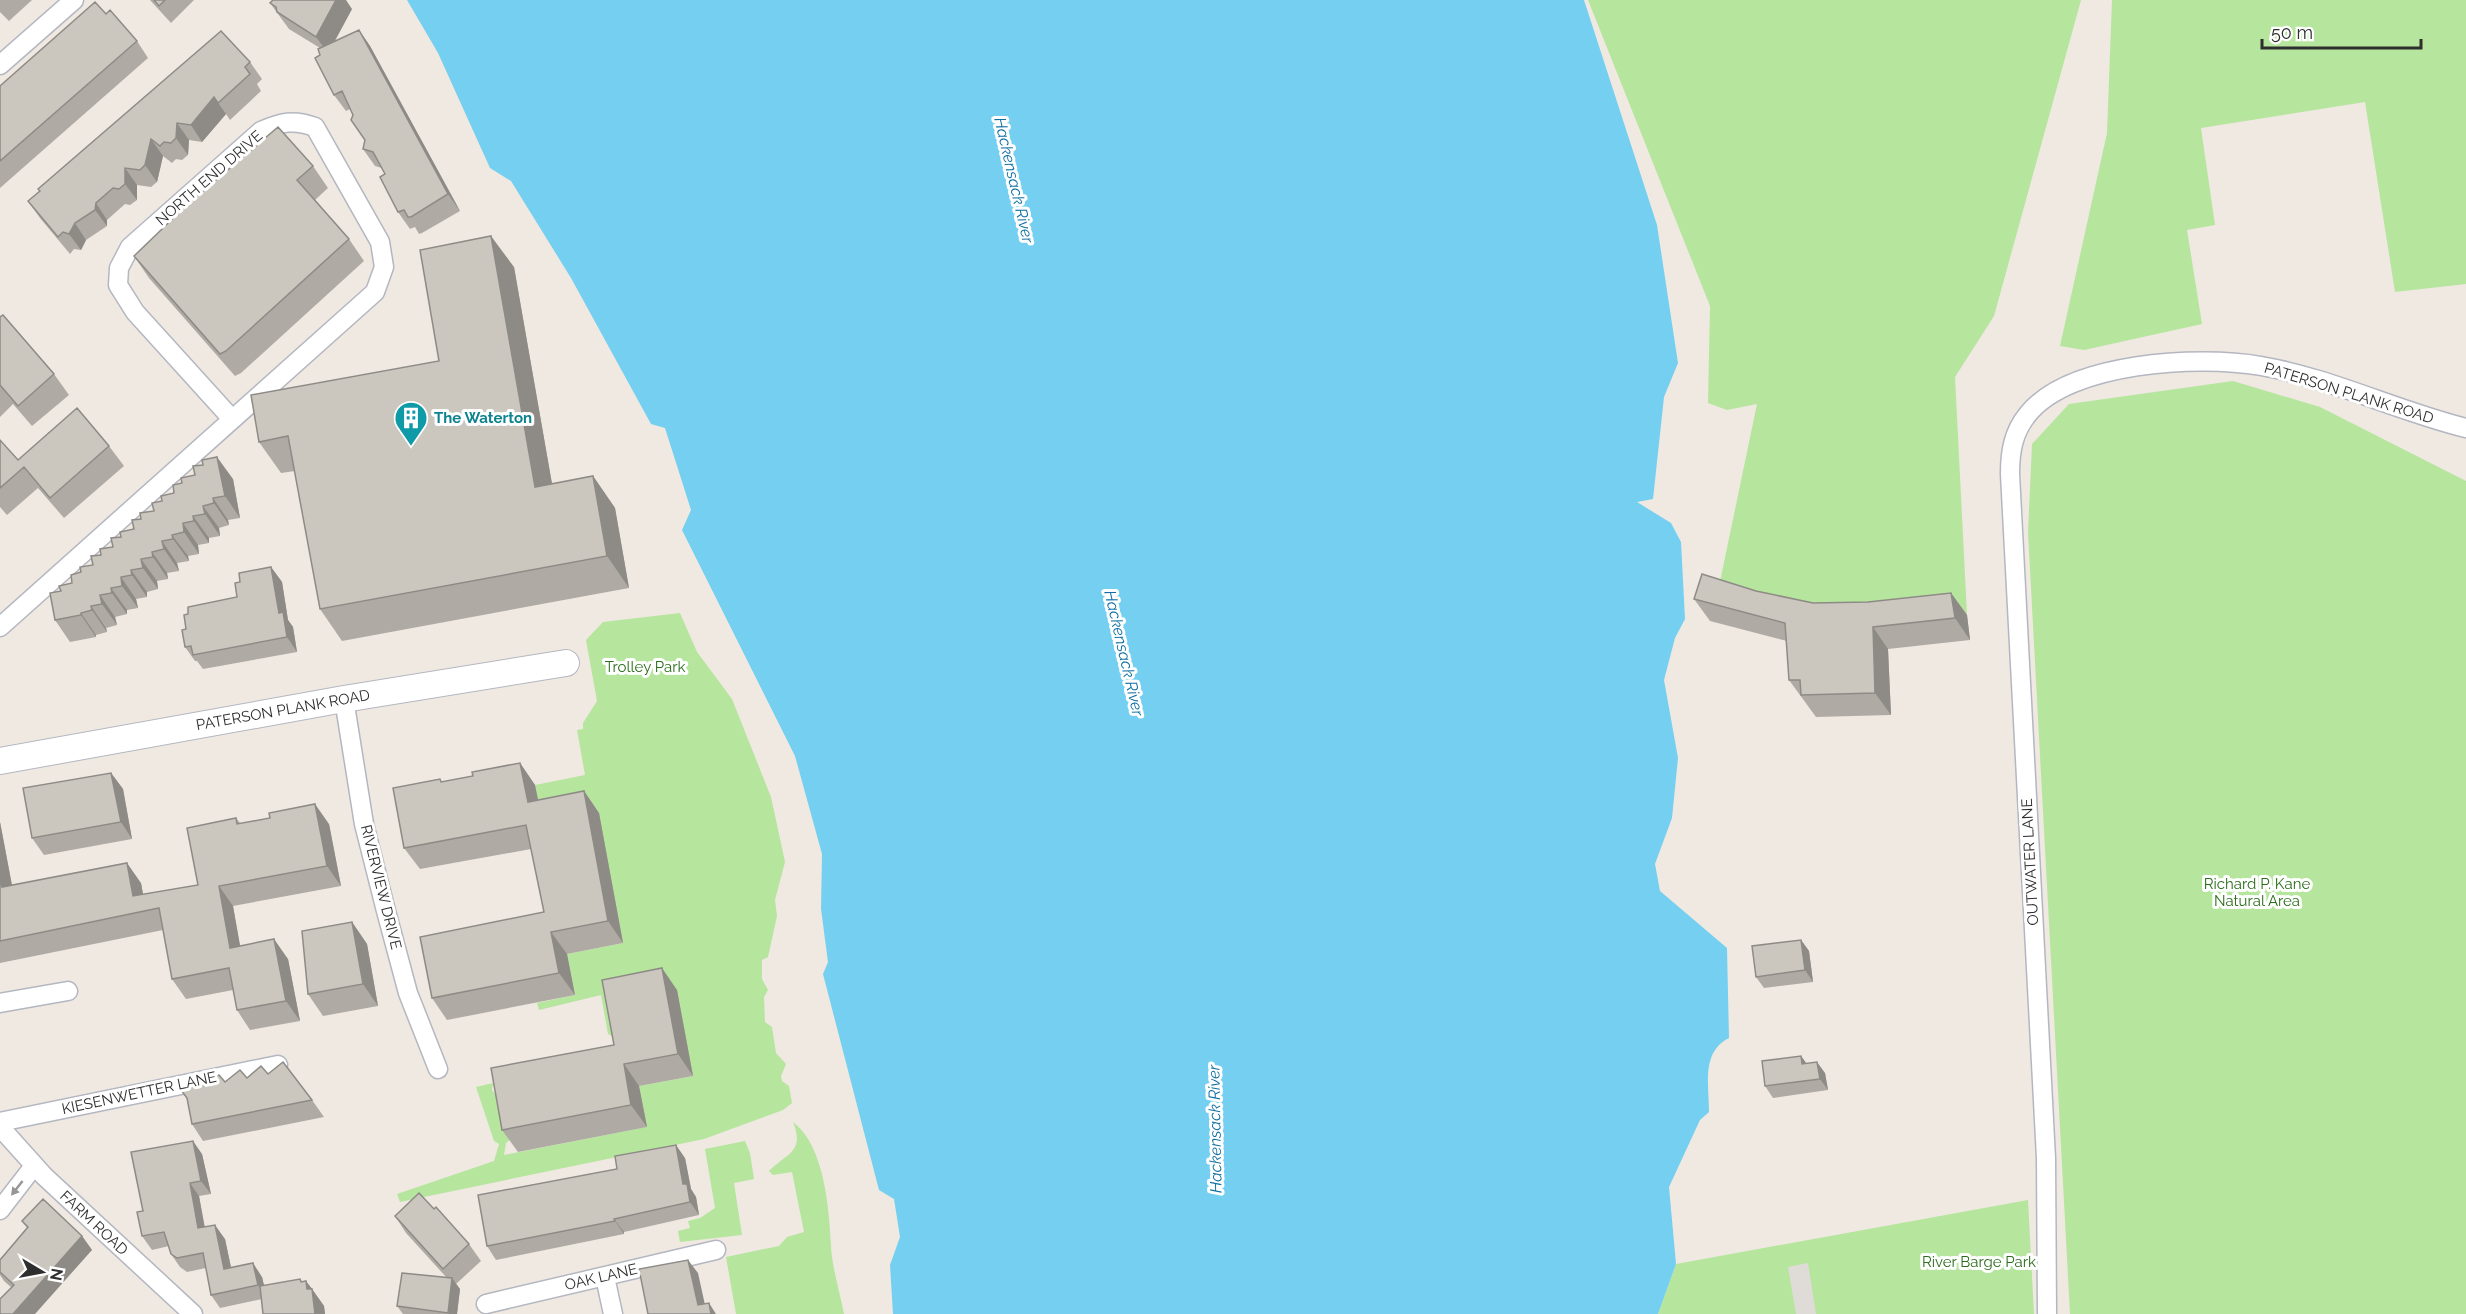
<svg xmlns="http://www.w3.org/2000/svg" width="2466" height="1314" viewBox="0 0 2466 1314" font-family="Raleway,sans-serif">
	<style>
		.green { fill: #b6e59e }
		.plaza { fill: #dfdcd8 }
		.water { fill: #75cff0 }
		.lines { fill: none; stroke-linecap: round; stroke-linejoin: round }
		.street-casing { stroke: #b4b7c1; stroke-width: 21 }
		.secondary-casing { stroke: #b4b7c1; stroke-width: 28 }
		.street { stroke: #fff; stroke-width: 18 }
		.secondary { stroke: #fff; stroke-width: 26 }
		.wall { fill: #afaba4 }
		.shaded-wall { fill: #8e8b86 }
		.building { fill: #cbc7bf; stroke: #8e8b86; stroke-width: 1.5 }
		.oneway { fill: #969696 }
		.labels { text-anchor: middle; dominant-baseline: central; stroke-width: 6; stroke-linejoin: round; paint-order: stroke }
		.street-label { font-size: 15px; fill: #2e2e2e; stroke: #fff }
		.culture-label { font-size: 15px; font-weight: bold; fill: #0d838f; stroke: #fff; text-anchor: start }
		.park-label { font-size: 15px; fill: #2c6e1b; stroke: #fff }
		.water-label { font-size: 16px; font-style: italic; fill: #0d6fa3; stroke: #fff }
	</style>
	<rect width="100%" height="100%" fill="#efe9e1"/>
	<path class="green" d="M1588 0H2081L1994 316 1955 377 1967 615 1937 620 1717 596 1757 404 1727 410 1708 403 1710 306Z
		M2112 0H2466V284L2395 292 2365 102 2201 128 2215 225 2187 230 2202 324 2084 350 2060 346 2107 133Z
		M2233 381 2320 407 2466 481V1314H2070L2028 532 2032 444 2069 404Z
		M680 613 697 652 732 699 771 797 785 862 775 900 777 916 768 957 762 960V979L768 990 764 997 765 1022 772 1027 776 1053 786 1064 781 1076 782 1081 789 1086 792 1103 783 1110 704 1139 400 1202 397 1194 494 1161 499 1144 494 1141 476 1087 493 1083 492 1090 501 1102 511 1139 506 1143 504 1155 646 1127 639 1086 693 1076 608 1034 601 995 539 1010 537 1003 575 995 567 954 623 943 543 824 535 785 585 775 577 730 583 729V723L597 701 586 640 603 622Z
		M793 1122C825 1146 829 1210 831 1246 832 1268 840 1292 844 1314H736L726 1257 779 1246 787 1237 804 1232 792 1172 773 1175 769 1171C787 1153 805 1152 793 1122Z
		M745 1141 750 1153 754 1179 734 1183 742 1235 680 1242 678 1231 690 1228 688 1221 700 1218 715 1208 705 1149Z
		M2028 1200 2034 1314H1658L1676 1264Z"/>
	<path class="plaza" d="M1808 1263 1816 1314H1796L1788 1267Z"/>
	<path class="water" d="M407 0H1584L1657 225 1678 363 1664 397 1653 499 1637 502 1671 523 1681 542 1685 619 1675 638 1664 680 1678 758 1672 818 1655 864 1660 891 1727 948 1729 1038C1701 1052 1709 1085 1709 1112L1700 1120 1669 1187 1676 1264 1658 1314H893L890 1265 900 1237 894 1199 879 1190 823 974 828 962 821 909 822 854 795 756 682 530 691 510 665 428 651 424 571 278 511 181 490 168 438 53Z"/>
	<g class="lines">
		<g class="street-casing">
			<path id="street" d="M0 65 74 0
				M0 627 375 292 384 267 380 242 315 127C294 119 281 122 261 131L130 247 119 268 118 285 135 312 232 419
				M344 699 364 824 386 911 408 993 438 1069
				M0 1003 68 991
				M0 1122 278 1065
				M0 1127 44 1176 193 1314
				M0 1210 34 1166
				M605 1277 613 1314
				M486 1304 716 1250
				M2047 1314 2046 1158 2010 474C2010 452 2013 432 2028 414 2070 362 2198 355 2261 366 2331 378 2397 411 2466 428"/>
		</g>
		<g class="secondary-casing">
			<path id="secondary" d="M0 761 344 699 566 663"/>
		</g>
		<use href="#street" class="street"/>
		<use href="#secondary" class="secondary"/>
	</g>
	<path class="wall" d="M0 0H32L9 21 0 12Z
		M150 0H194L171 23Z
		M270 3 352 9 335 41 359 30 370 46 460 211 422 233 419 234 415 227 410 229 398 212 385 174 382 168 375 166 363 149 365 140 350 109 346 111 334 95 320 55V48L289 29Z
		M106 14 137 41 148 58 0 188V86Z
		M250 62 262 79 257 84 261 91 230 120 226 114 202 142 189 140 188 155 182 160 176 159 172 163 163 156 157 182 151 187 137 185V200L130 205 125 204 107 220V226L86 240 81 250 74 249 70 254 40 218 28 201Z
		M313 166 328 188 315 200 349 239 364 261 241 373 235 376 149 278 134 256Z
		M514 267 552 484 593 476 615 508 629 588 342 641 320 609 295 471 281 473 259 442 439 361Z
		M0 317 54 374 69 395 32 426 13 404 0 417Z
		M0 440 18 460 109 446 124 466 64 518 38 488 7 515 0 507Z
		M233 479 240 518 228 520 229 525 219 528 220 536 209 538V543L198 545 199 554 188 556 189 561 177 563 179 571 167 573 168 579 157 581 158 589 147 592V597L136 599 138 608 127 610V614L115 617 117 625 106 628 107 632 96 635V637L70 642 55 620 61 591 72 583 81 572 93 565 101 555 113 547 121 537 134 529 141 519 154 511 162 501 174 493Z
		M271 567 282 582 288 620 293 627 297 652 203 669 197 661H195L185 647 186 629 188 614 237 597 240 582Z
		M1756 591 1813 603 1868 602 1951 593 1967 615 1970 640 1888 649 1891 715 1816 717 1789 680 1787 641 1710 621 1694 599Z
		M520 763 535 785 538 800 584 791 599 813 623 943 567 954 575 995 447 1020 432 998 544 912 531 849 420 869 404 848 440 779 442 782 473 776Z
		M111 773 123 789 132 839 44 855 32 838Z
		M236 818 240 823 329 824 341 886 233 906 240 946 288 959 300 1021 250 1030 237 1010 233 990 186 999 172 979 163 930 0 963V822L12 885 141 883 143 894 198 885Z
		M352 922 367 944 378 1006 323 1016 308 994Z
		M1801 940 1809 951 1813 982 1764 988 1756 977Z
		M677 990 693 1076 639 1086 647 1127 518 1152 502 1130 614 1045Z
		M1801 1056 1806 1063 1825 1073 1828 1090 1773 1098 1765 1086Z
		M268 1074 312 1100 324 1117 203 1141 192 1124 187 1099 181 1090 204 1086Z
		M202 1154 211 1194 199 1196 205 1227 225 1239 231 1267 262 1277 264 1286 302 1281 312 1289 324 1306 325 1314H263L262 1299 220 1308 211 1295 206 1268 187 1272 180 1267 171 1254 169 1246 152 1250 142 1236 143 1211Z
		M685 1158 691 1189 696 1197 699 1215 624 1232V1234L496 1260 487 1246Z
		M434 1209 469 1244 481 1261 456 1284 460 1289 457 1314H403L397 1306 447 1278 406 1233 395 1216Z
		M22 1221 82 1236 92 1250 12 1288 4 1281 0 1275V1260L27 1228Z"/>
	<path class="shaded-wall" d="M336 0H346L352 9 328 53 316 37Z
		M359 30 370 46 460 211 448 194Z
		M214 97 226 114 202 142 191 125Z
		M177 123 189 140 188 155 176 138Z
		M151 139 163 156 157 182 145 165Z
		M125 168 137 185V200L125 184Z
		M96 203 107 220V226L95 210Z
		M75 223 86 240 81 250 69 234Z
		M491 236 514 267 558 518 535 487Z
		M217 457 233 479 240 518 225 496Z
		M593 476 615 508 629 588 607 556Z
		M213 498 228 520 229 525 214 503Z
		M203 506 219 528 220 536 205 514Z
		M193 516 209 538V543L194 521Z
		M183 523 198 545 199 554 184 532Z
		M172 535 188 556 189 561 173 539Z
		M162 541 177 563 179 571 164 549Z
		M152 552 167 573 168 579 153 557Z
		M141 559 157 581 158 589 143 568Z
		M271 567 282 582 288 620 293 627 297 652 287 637 279 613Z
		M131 570 147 592V597L132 575Z
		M121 577 136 599 138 608 122 586Z
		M111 588 127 610V614L112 593Z
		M1951 593 1967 615 1970 640 1955 618Z
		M100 595 115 617 117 625 102 604Z
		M91 606 106 628 107 632 92 610Z
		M81 613 96 635V637L81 615Z
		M1873 627 1888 649 1891 715 1875 693Z
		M520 763 535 785 543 824 528 802Z
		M111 773 123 789 132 839 121 822Z
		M584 791 599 813 623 943 608 921Z
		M315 804 329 824 341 886 327 866Z
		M0 822 16 907 2 887 0 876Z
		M127 863 141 883 146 911 133 896Z
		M219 886 233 906 244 968 230 948Z
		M352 922 367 944 378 1006 363 984Z
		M551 932 567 954 575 995 559 973Z
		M274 939 288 959 300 1021 286 1001Z
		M1801 940 1809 951 1813 982 1805 970Z
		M662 968 677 990 693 1076 678 1054Z
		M1801 1056 1809 1067 1802 1064Z
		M1817 1062 1825 1073 1828 1090 1820 1079Z
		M624 1064 639 1086 647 1127 631 1105Z
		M193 1141 202 1154 211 1194 201 1181Z
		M676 1145 685 1158 691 1189 696 1197 699 1215 690 1202 683 1184Z
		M190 1183 199 1196 207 1242 198 1228Z
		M614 1219 624 1232V1234L615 1221Z
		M215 1225 225 1239 234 1282 224 1269Z
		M82 1236 92 1250 35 1314H13Z
		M688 1260 698 1273 707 1314 698 1305Z
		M253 1263 262 1277 267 1298 258 1285Z
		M452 1278 460 1289 457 1314H449L448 1313Z
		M300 1279 307 1288 306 1281 313 1290 312 1289 324 1306 325 1314H315Z
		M709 1303 716 1314H711Z"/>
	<path class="building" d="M154 0H165L159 6Z
		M273 0H336L316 37 277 12 276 7 270 3Z
		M95 2 106 14 110 10 137 41 0 161V86Z
		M359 30 448 194 411 217H408L404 210 398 212 380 177 385 174 373 152 363 149 365 140 351 120 353 115 342 91 334 95 315 58 320 55 318 49Z
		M221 31 250 62 245 67 250 74 218 103 214 97 191 125 177 123 176 138 171 143 164 142 160 146 151 139 145 165 140 170 125 168V184L119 189 113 188 96 203 95 210 75 223 69 234 63 232 58 237 28 201 40 191 38 189Z
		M278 127 313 166 297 180 349 239 226 351 220 354 134 256 188 204Z
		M491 236 535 487 593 476 607 556 320 609 288 436 259 442 251 395 439 361 420 250Z
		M3 315 54 374 18 406 0 385V317Z
		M77 408 109 446 50 498 24 467 0 488V440L18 460Z
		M217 457 225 496 213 498 214 503 203 506 205 514 193 516 194 521 183 523 184 532 172 535 173 539 162 541 164 549 152 552 153 557 141 559 143 568 131 570 132 575 121 577 122 586 111 588 112 593 100 595 102 604 91 606 92 610 81 613V615L55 620 50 593 61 591 59 586 72 583 71 575 81 572 80 567 93 565 91 556 101 555 100 549 113 547 111 538 121 537 120 532 134 529 132 520 141 519 140 513 154 511 152 503 162 501 161 496 174 493 173 485 182 483 181 478 195 475 193 466 203 465 202 460Z
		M271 567 279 613 283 612 287 637 193 655 191 646 185 647 182 630 186 629 184 615 188 614V607L237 597 235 583 240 582 239 573Z
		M1702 574 1756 591 1813 603 1868 602 1951 593 1955 618 1873 627 1875 693 1801 695 1800 680H1789L1785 623 1694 599Z
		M520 763 528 802 584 791 608 921 551 932 559 973 432 998 420 937 544 912 526 825 404 848 393 788 440 779 441 782 473 776 472 772Z
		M111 773 121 822 32 838 23 788Z
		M315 804 327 866 219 886 230 948 274 939 286 1001 237 1010 229 968 172 979 159 908 0 941V876L2 887 127 863 133 896 198 885 187 828 236 818 237 824 270 818 269 813Z
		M352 922 363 984 308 994 302 931Z
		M1801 940 1805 970 1756 977 1752 946Z
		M662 968 678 1054 624 1064 631 1105 502 1130 491 1068 614 1045 602 980Z
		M1801 1056 1802 1064 1817 1062 1820 1079 1765 1086 1762 1061Z
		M283 1062 312 1100 192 1124 187 1098 181 1090 196 1077 204 1086 219 1075 225 1082 240 1070 247 1078 261 1066 268 1074Z
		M193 1141 201 1181 190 1183 198 1228 215 1225 224 1269 253 1263 258 1285 211 1295 203 1253 177 1258 171 1254 164 1232 142 1236 137 1212 143 1211 131 1152Z
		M676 1145 683 1184H687L690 1202 614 1219 615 1221 487 1246 478 1195 617 1169 615 1156Z
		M419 1193 434 1209 436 1207 469 1244 443 1269 395 1216Z
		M43 1199 82 1236 13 1314H0V1299L14 1285 0 1272V1260L28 1227 22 1221Z
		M688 1260 698 1305 709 1303 711 1314H648L639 1269Z
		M402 1273 452 1278 448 1313 397 1306Z
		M300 1279 301 1282 306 1281 307 1289H312L315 1314H263L260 1286Z"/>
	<defs><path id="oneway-solid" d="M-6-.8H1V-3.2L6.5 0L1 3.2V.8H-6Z" transform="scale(1.5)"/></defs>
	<use class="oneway" href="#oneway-solid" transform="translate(17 1188) rotate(128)"/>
	<defs>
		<g id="building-pin" transform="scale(1.725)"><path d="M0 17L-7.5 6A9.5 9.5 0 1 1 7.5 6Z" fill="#0f9aa8" stroke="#fff"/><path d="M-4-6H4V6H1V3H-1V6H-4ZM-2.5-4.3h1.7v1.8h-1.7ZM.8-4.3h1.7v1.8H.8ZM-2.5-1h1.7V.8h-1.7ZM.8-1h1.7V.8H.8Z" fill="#fff"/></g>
	</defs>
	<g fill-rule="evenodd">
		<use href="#building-pin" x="411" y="418"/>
	</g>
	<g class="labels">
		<g class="street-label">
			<text transform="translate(209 178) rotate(-41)">NORTH END DRIVE</text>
			<text transform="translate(2349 393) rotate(17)">PATERSON PLANK ROAD</text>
			<text transform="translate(283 710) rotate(-10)">PATERSON PLANK ROAD</text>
			<text transform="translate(2030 862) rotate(-93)">OUTWATER LANE</text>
			<text transform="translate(381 887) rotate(76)">RIVERVIEW DRIVE</text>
			<text transform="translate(139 1093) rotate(-12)">KIESENWETTER LANE</text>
			<text transform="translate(94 1223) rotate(43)">FARM ROAD</text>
			<text transform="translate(601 1277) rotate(-13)">OAK LANE</text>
		</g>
		<g class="culture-label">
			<text x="434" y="418">The Waterton</text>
		</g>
		<g class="park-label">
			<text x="645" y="667">Trolley Park</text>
			<text x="2257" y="884">Richard P. Kane<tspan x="2257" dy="17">Natural Area</tspan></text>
			<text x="1979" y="1262">River Barge Park</text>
		</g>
		<g class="water-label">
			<text transform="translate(1014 180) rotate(77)">Hackensack River</text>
			<text transform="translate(1124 653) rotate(77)">Hackensack River</text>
			<text transform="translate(1215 1129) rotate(-91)">Hackensack River</text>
		</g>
	</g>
	<g transform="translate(42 1272) rotate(100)" stroke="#ffffff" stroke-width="4.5" paint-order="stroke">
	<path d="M0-4.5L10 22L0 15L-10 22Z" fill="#2e2e2e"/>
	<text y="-9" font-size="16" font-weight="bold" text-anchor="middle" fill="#2e2e2e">N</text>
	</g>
	<path d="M2262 39v9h159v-9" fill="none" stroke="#2e2e2e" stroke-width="3"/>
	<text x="2271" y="39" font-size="18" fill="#2e2e2e" stroke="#ffffff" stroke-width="4.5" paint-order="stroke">50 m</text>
</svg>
